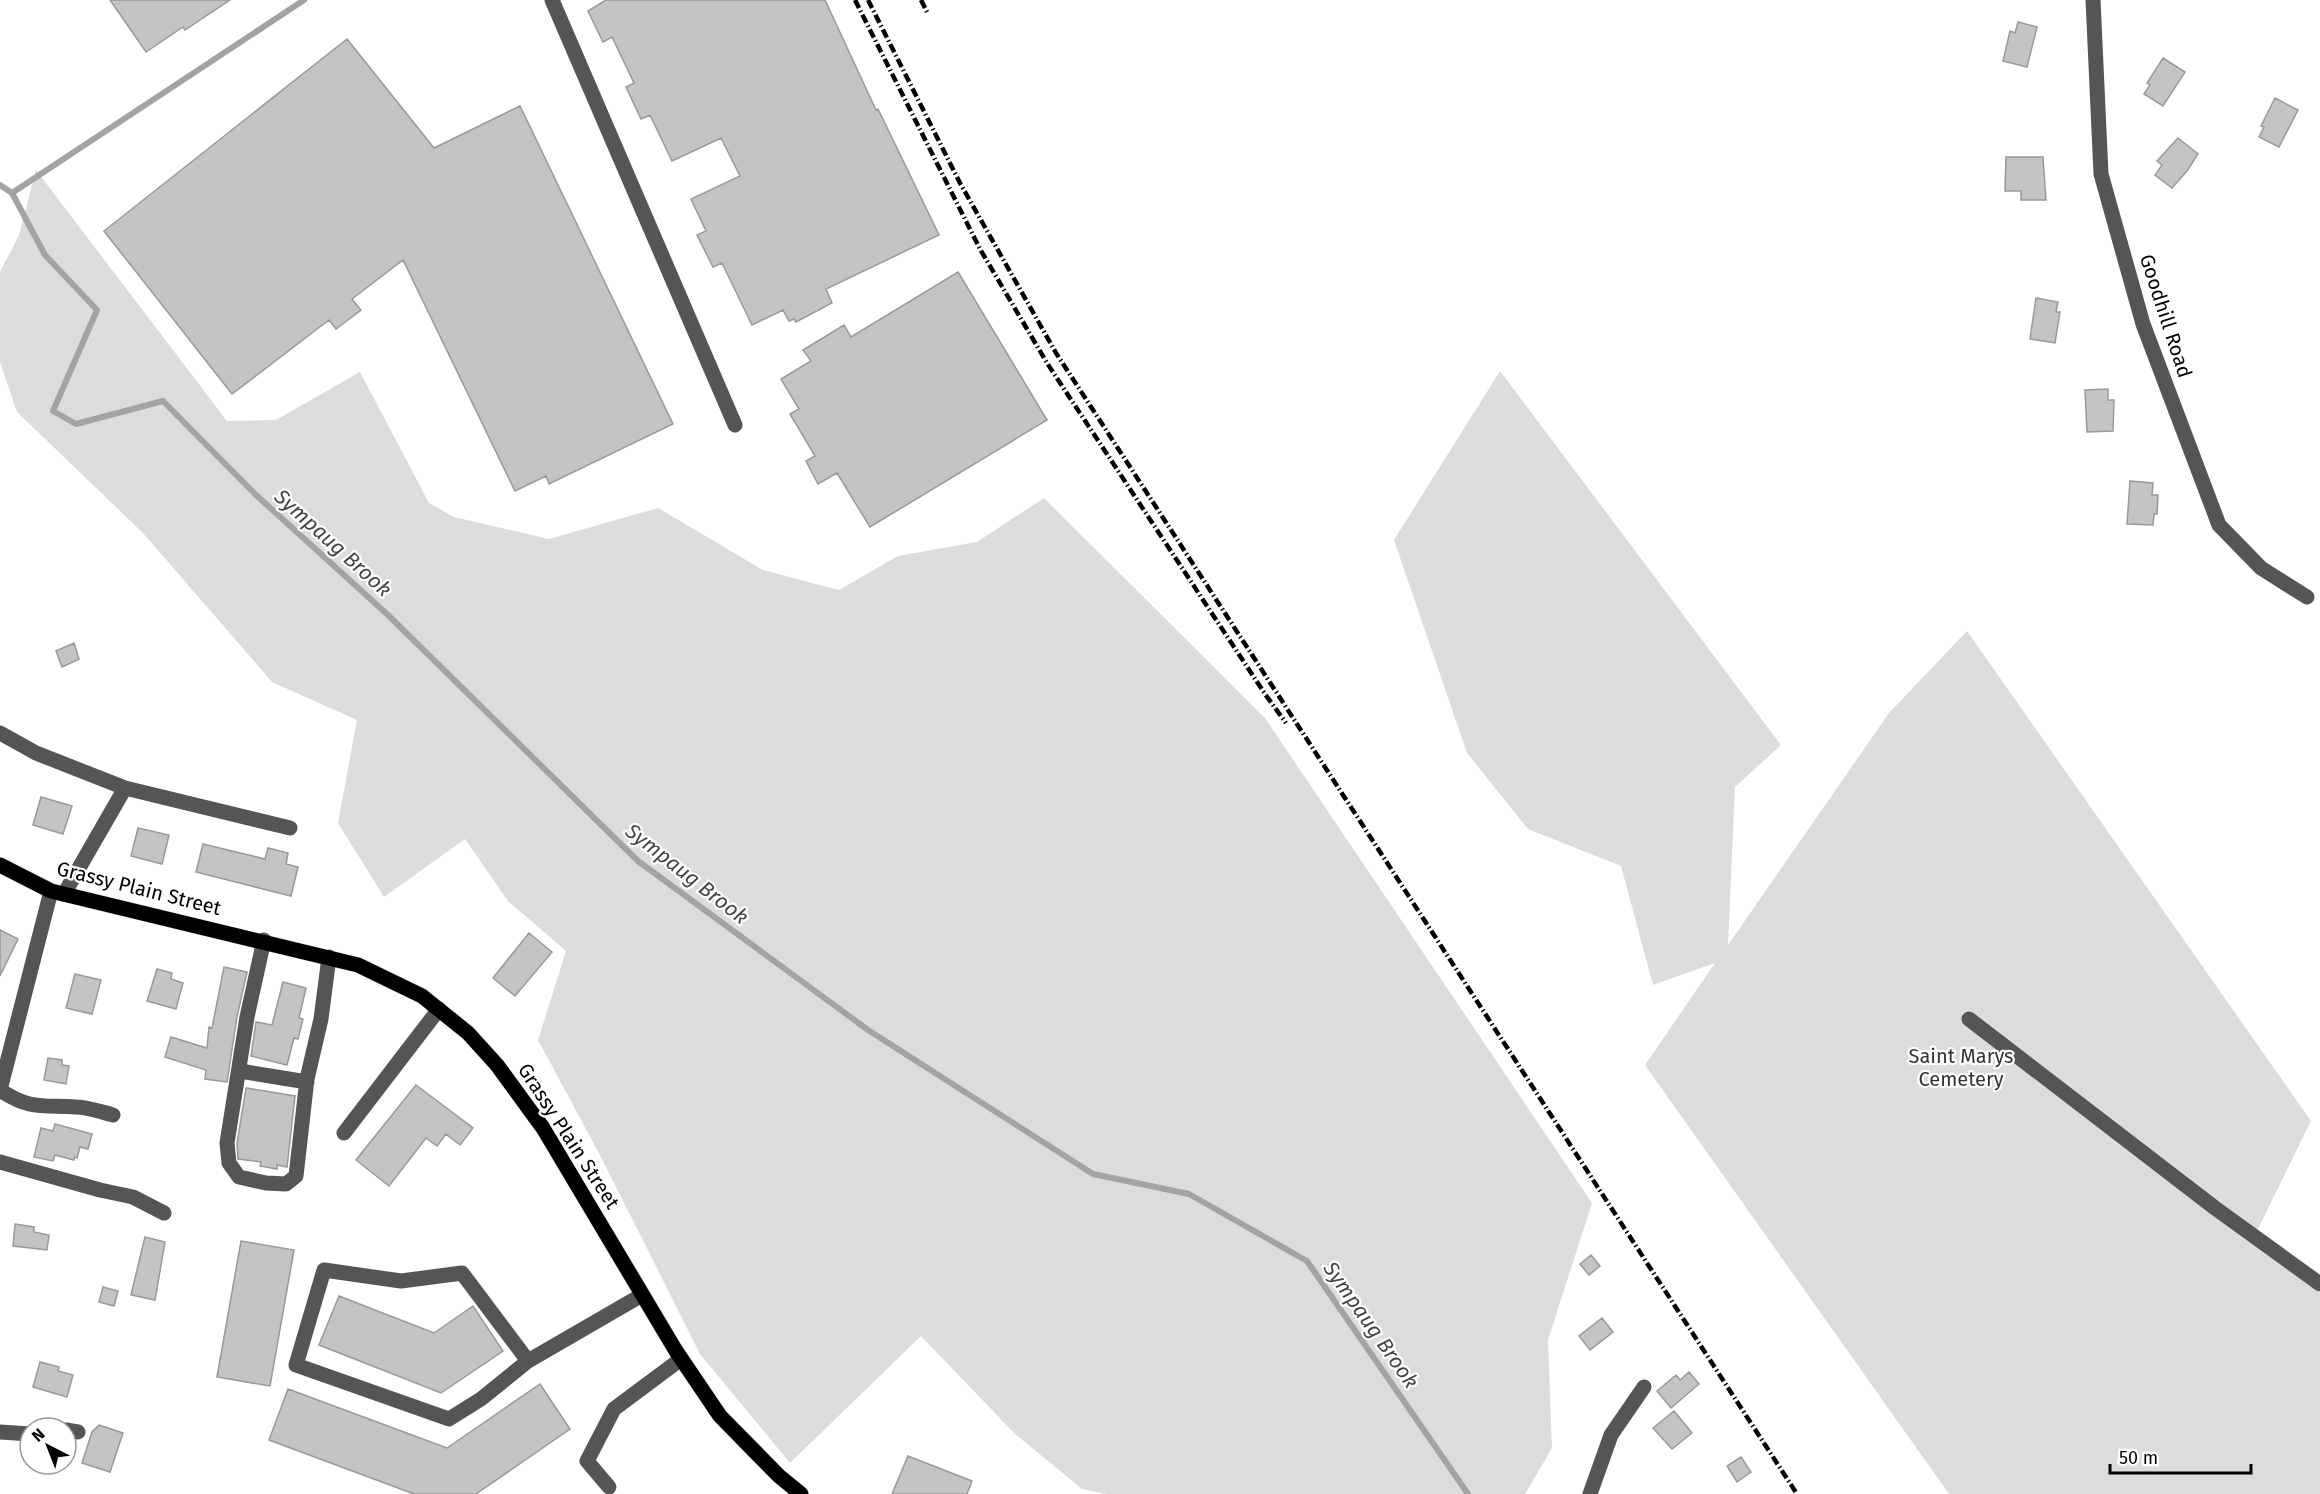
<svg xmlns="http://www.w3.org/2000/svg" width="2320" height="1494" viewBox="0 0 2320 1494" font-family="'Fira Sans',sans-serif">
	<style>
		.green { fill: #dcdcdc }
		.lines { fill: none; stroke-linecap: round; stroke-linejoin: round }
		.stream { stroke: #a3a3a3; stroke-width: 6 }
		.building { fill: #c4c4c4; stroke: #999; stroke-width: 1.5 }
		.major-casing { stroke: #dbdbdb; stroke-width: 16 }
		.minor { stroke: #555; stroke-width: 15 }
		.major { stroke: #000; stroke-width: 15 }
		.rail { stroke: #000; stroke-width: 4.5; stroke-dasharray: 9 3 1.5 3; stroke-linecap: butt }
		.labels { text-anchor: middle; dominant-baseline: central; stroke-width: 4.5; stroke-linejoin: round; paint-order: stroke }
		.street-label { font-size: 20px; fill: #000; stroke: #fff }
		.park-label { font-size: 20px; fill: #333; stroke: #fff }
		.water-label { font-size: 21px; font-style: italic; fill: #444; stroke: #fff }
	</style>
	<rect width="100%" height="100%" fill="#fff"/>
	<path class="green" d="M36 170 227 421 276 420 360 372 429 503 454 517 549 539 658 508 763 570 839 590 898 556 977 542 1044 498 1265 718 1592 1203 1548 1340 1552 1448 1525 1494H1106L1082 1489 1015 1434 921 1336 790 1463 700 1354 601 1157 538 1040 566 951 508 901 465 839 384 897 338 823 357 720 272 682 143 533 17 412 0 362V272L19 235Z
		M1500 371 1781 745 1735 787 1728 945 1889 713 1967 631 2311 1121 2253 1239 2320 1293V1494H1949L1645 1065 1715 963 1653 985 1621 866 1528 829 1467 753 1394 540Z"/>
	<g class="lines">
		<path class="stream" d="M0 185 12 193 45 255 97 310 53 411 76 424 163 401 255 494 388 615 638 861 868 1030 1093 1174 1189 1194 1307 1261 1468 1494
			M12 193 304 0"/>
	</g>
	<path class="building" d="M110 0H230L185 30 183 27 146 52Z
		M606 0H825L876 110 878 109 939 235 826 289 832 303 796 322 794 319 789 321 783 310 752 325 722 263 713 267 697 235 706 231 691 199 740 176 721 138 672 161 650 115 641 119 626 87 634 83 612 37 603 42 588 11Z
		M2018 22 2037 27 2027 67 2003 61 2010 31 2015 33Z
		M347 39 434 148 520 106 673 424 549 484 546 476 515 491 403 260 352 299 361 310 336 329 329 320 232 394 104 231Z
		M2163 58 2185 72 2163 106 2144 94 2150 85 2147 83Z
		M2275 98 2298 110 2279 147 2259 137 2264 127 2261 126Z
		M2178 138 2198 154 2187 171 2172 188 2155 175 2162 165 2157 161Z
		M2006 157H2043L2046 200H2021V191H2005Z
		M958 272 1047 420 870 527 837 473 818 484 806 461 815 456 790 414 799 409 781 379 811 361 803 350 844 325 851 337Z
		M2036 298 2058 302 2056 312H2060L2055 343 2030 339Z
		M2108 389V400H2114L2113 431 2087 432 2085 390Z
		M2130 481 2153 483 2152 495H2158L2157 514H2154L2153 525 2127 524Z
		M74 643 79 659 62 667 56 651Z
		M41 797 72 806 63 834 33 825Z
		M138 828 169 835 162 864 131 856Z
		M203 844 265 859 268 848 288 853 286 864 298 867 291 896 196 872Z
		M0 930 18 939 0 976Z
		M529 933 552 952 515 996 493 978Z
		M224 967 247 972 237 1017 227 1082 205 1079 206 1070 165 1057 171 1037 207 1048 209 1027 212 1028Z
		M157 969 172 973 171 979 183 983 176 1009 147 1001Z
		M75 974 101 980 92 1014 66 1008Z
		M283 982 306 988 299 1018 303 1019 298 1039 294 1038 287 1065 251 1056 256 1022 272 1025Z
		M48 1058 62 1060V1065L69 1066 66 1084 44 1080Z
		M416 1085 473 1128 460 1145 446 1134 437 1146 426 1138 389 1186 356 1160Z
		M246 1088 295 1096 287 1167 277 1165V1169L260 1166 261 1162 238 1159 237 1143Z
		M55 1124 92 1134 88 1149 80 1147 77 1158 75 1157 74 1160 55 1155 53 1161 34 1157 41 1128 53 1131Z
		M15 1224 34 1227V1232L49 1235 47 1250 13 1246Z
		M145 1237 165 1242 155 1300 131 1295Z
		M241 1241 294 1250 270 1386 217 1377Z
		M1591 1255 1600 1266 1589 1275 1580 1264Z
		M103 1287 118 1291 114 1306 99 1302Z
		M339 1296 434 1333 473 1306 503 1351 441 1393 319 1345Z
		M1602 1318 1613 1332 1590 1350 1579 1336Z
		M40 1362 59 1367 58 1371 73 1375 67 1397 33 1387Z
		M1689 1372 1699 1384 1671 1408 1657 1391 1676 1375 1680 1380Z
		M540 1384 570 1429 476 1494H414L269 1440 288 1389 447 1448Z
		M1674 1411 1692 1433 1672 1449 1653 1428Z
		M99 1425 123 1433 110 1472 82 1463 92 1432Z
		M908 1456 972 1481 967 1494H892Z
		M1741 1457 1751 1472 1737 1482 1727 1466Z"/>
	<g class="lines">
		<g class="major-casing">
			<path id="major" d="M0 865 51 891 358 965 422 996 468 1033 497 1065 543 1128 676 1351 720 1416 779 1476 801 1494"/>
		</g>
		<path class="minor" d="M552 0 735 425
			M2093 0 2101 174 2143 324 2219 525 2261 568 2307 597
			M0 733 36 753 125 788 64 894
			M125 788 290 828
			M264 940 247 1017 227 1143 229 1163 239 1177 266 1183 286 1184 296 1176 307 1079 321 1019 329 957
			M1969 1019 2215 1208 2320 1284
			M240 1071 307 1082
			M0 1090 51 891
			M0 1090C30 1110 42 1105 76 1107 88 1107 101 1112 113 1115
			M344 1133 439 1009
			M0 1162 100 1190 133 1197 164 1213
			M528 1361 462 1273 401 1281 324 1270 296 1365 449 1419 481 1399 528 1361 642 1295
			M66 1430 78 1432
			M0 1432 30 1434
			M609 1487 587 1461 614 1409 681 1359
			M1590 1494 1611 1435 1644 1387"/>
		<use href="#major" class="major"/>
		<path class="rail" d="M855 0 980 249 1047 363 1265 694 1286 723
			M868 0 960 183 1056 353 1797 1494
			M921 0 927 12"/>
	</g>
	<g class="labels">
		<g class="street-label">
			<text transform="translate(2166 316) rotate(72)">Goodhill Road</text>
			<text transform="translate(139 888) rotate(14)">Grassy Plain Street</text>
			<text transform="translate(569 1136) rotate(57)">Grassy Plain Street</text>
		</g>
		<g class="park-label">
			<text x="1961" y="1056">Saint Marys<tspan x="1961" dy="23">Cemetery</tspan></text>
		</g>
		<g class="water-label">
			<text transform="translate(333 543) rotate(42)">Sympaug Brook</text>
			<text transform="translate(687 874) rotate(38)">Sympaug Brook</text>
			<text transform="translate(1371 1325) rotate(55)">Sympaug Brook</text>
		</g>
	</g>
	<g transform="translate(48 1446) rotate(318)"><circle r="28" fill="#ffffff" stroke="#999999" stroke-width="1.5"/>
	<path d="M0-4.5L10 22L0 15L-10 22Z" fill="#000000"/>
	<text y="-9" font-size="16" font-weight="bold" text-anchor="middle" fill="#000000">N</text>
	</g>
	<path d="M2110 1464v9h141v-9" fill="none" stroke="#000000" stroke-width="3"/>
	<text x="2119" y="1464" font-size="18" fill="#000000" stroke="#ffffff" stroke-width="4.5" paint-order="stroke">50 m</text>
</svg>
